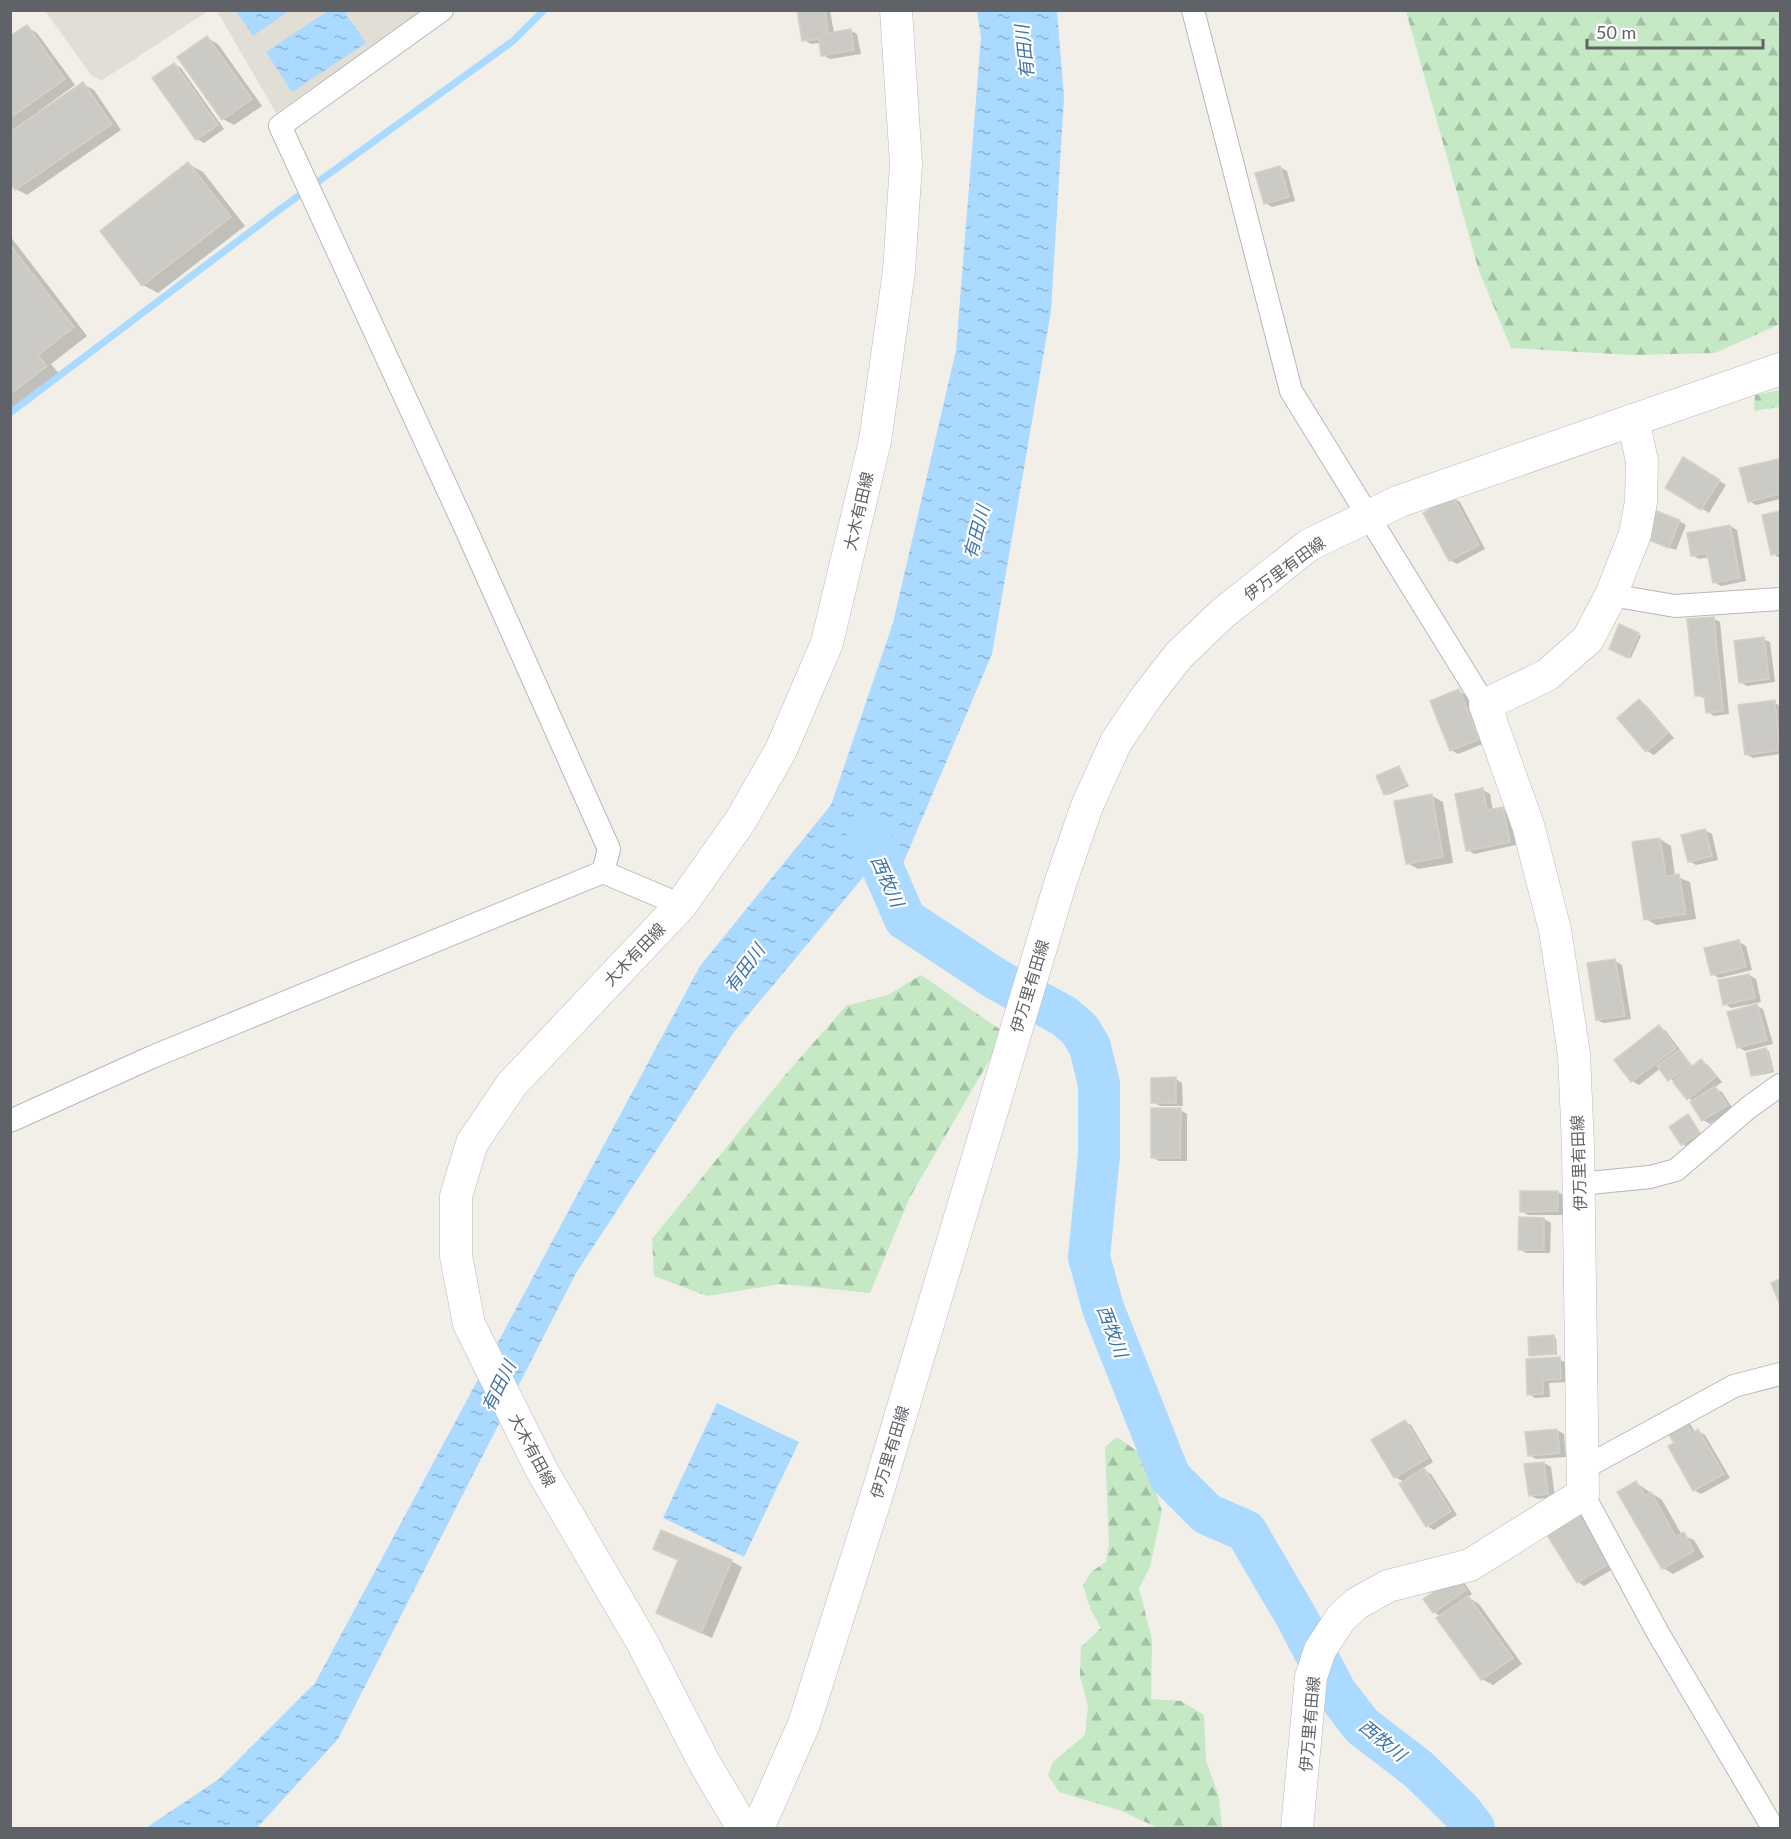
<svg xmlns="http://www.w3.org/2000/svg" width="1791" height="1839" viewBox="0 0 1791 1839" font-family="Lato,'Noto Sans JP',sans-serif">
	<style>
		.education { fill: #e1ded6 }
		.forest { fill: url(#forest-firs) }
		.water { fill: url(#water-ripples) }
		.shadow { fill: #0003 }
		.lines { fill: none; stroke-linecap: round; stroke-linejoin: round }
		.stream { stroke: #aadaff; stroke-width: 7 }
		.river { stroke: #aadaff; stroke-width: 42 }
		.building { fill: #cccac5; stroke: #d6d1c6; stroke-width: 1.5 }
		.street-casing { stroke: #b5b8bc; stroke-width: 24 }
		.secondary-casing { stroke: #b6babf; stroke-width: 33 }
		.street { stroke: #fff; stroke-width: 22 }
		.secondary { stroke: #fff; stroke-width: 32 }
		.labels { text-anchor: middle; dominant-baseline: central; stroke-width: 4.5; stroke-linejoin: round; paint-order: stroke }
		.street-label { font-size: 16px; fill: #5f6368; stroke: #fff }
		.water-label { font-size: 18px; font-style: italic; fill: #4174aa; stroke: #fff }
	</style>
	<defs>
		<pattern id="forest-firs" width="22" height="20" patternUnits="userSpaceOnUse" patternTransform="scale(1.5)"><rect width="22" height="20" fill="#c5e8c5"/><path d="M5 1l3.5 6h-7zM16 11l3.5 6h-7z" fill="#a3c0a4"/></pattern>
		<pattern id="water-ripples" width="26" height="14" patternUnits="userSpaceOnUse" patternTransform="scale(1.5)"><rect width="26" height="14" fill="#aadaff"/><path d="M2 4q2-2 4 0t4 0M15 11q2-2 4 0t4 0" fill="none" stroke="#8eb4d2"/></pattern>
	</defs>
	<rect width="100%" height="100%" fill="#f1efe8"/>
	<path class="education" d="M45 11H208L101 81 91 75Z
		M217 11H424L276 113Z"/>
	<path class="forest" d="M1406 11H1780V324L1715 353 1632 355 1511 348 1479 271Z
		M1780 390V407L1754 411 1755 395Z
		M921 975 1005 1033 910 1197 870 1293 781 1284 707 1296 654 1276 652 1239 786 1074 846 1006 888 995Z
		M1117 1437 1144 1456 1162 1511 1150 1567 1139 1588 1152 1640 1151 1699 1181 1701 1204 1715 1206 1761 1219 1797 1222 1828H1158L1122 1811 1059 1792 1048 1775 1053 1762 1085 1735 1088 1706 1080 1676 1081 1647 1101 1628 1091 1610 1083 1586 1091 1572 1106 1562 1109 1543 1105 1447Z"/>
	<path class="water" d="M236 11H289L253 36Z
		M328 11H344L366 43 292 92 266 52Z
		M977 11H1057L1064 97 1051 311 992 654 893 887 865 875 734 1032 576 1273 338 1739 257 1828H146L219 1779 315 1683 700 966 831 805 893 623 956 350 981 37Z
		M717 1403 799 1442 744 1557 663 1518Z"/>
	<path class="shadow" d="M799 10H830L834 33 850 30 857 34 861 54 830 59 823 55 821 43 811 44 804 40Z
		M27 27 37 33 75 85 39 111 41 113 83 84 94 90 121 130 27 195 16 189 10 180V38Z
		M207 38 218 44 262 106 234 125 223 119 180 58Z
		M174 64 181 68 224 129 204 143 197 139Z
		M188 164 203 172 245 226 158 293 143 285 102 231Z
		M1280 167 1287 171 1295 201 1272 207 1265 203Z
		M10 236 87 336 51 364 60 375 10 413Z
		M1683 459 1726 485 1709 513 1667 487Z
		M1779 460 1780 499 1756 505 1749 501Z
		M1453 498 1460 502 1485 549 1457 564 1450 560Z
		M1780 513V558L1773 554 1764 516Z
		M1679 521 1686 525 1676 550 1649 540Z
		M1730 526 1737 530 1746 581 1721 586 1714 582 1709 557 1699 559 1692 555Z
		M1713 618 1720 622 1729 714 1714 716 1708 712 1706 699 1696 695Z
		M1638 634 1641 636 1631 658 1614 650Z
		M1763 639 1770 642 1775 682 1747 686 1740 682Z
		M1459 691 1466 695 1485 743 1458 754 1451 750Z
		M1639 701 1646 705 1674 738 1654 755 1647 751Z
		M1774 702 1780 706V754L1753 758 1746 754Z
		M1399 768 1409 786 1388 795 1385 794Z
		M1483 790 1490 794 1493 811 1503 809 1510 812 1516 845 1474 854 1468 850Z
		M1432 796 1443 802 1453 863 1418 869 1407 863Z
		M1705 830 1712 834 1718 860 1696 865 1689 861Z
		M1660 839 1671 846 1675 876 1690 882 1696 919 1656 925 1646 919Z
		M1739 942 1746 946 1752 970 1719 978 1712 974Z
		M1615 961 1622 965 1631 1019 1604 1023 1597 1020Z
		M1749 975 1756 979 1761 1002 1731 1008 1725 1004Z
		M1757 1006 1763 1009 1773 1044 1745 1051 1738 1047Z
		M1659 1027 1666 1031 1693 1067 1701 1061 1708 1065 1722 1082 1714 1088 1722 1092 1733 1109 1710 1124 1703 1120 1693 1102 1661 1068 1639 1085 1632 1081 1616 1060Z
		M1766 1050 1769 1051 1774 1072 1756 1076 1753 1075Z
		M1176 1079 1182 1083 1183 1106H1160L1153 1102Z
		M1180 1110 1187 1114V1161H1159L1152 1157Z
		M1688 1116 1702 1135 1685 1146 1671 1127Z
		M1521 1192H1558L1565 1196V1215H1528L1521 1211Z
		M1544 1219 1551 1223 1550 1253H1526L1520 1249Z
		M1553 1336 1556 1338 1557 1355H1531Z
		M1559 1359 1566 1363 1567 1382 1549 1383 1550 1397 1535 1398 1529 1394Z
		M1684 1421 1691 1425 1695 1433 1698 1431 1705 1435 1730 1478 1701 1494 1694 1490 1676 1444Z
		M1405 1422 1411 1425 1433 1462 1422 1469 1431 1474 1457 1515 1434 1530 1427 1526 1404 1482 1395 1477Z
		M1557 1430 1564 1434 1566 1457 1536 1459 1529 1455Z
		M1544 1463 1551 1467 1555 1497 1537 1499 1530 1495Z
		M1636 1483 1662 1500 1682 1535 1694 1540 1704 1557 1673 1574 1663 1568Z
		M1590 1519 1618 1566 1584 1586 1578 1582Z
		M655 1549 731 1561 742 1567 712 1638 657 1613 679 1560Z
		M1463 1581 1472 1594 1468 1597 1479 1604 1522 1664 1493 1685 1482 1679 1441 1617 1434 1612 1425 1600Z"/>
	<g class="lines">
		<path class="stream" d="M10 413 279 210 513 41 544 10"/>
		<path class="river" d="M868 834 905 919 996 979 1064 1016 1080 1030 1090 1047 1099 1084V1155L1089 1257 1103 1308 1170 1477 1207 1514 1246 1531 1297 1618 1335 1691 1362 1726 1418 1769 1460 1810 1474 1828"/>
	</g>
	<path class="building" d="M797 10H825L828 33 851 29 854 50 821 56 819 39 802 41Z
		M27 25 65 79 10 118V36Z
		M207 36 252 99 222 120 177 57Z
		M174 63 218 125 196 140 152 78Z
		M83 82 112 124 15 190 10 183V132Z
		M188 162 231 217 142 286 100 231Z
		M1280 166 1289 197 1264 204 1255 173Z
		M10 245 74 327 38 355 47 366 10 394Z
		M1683 457 1720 480 1701 510 1665 488Z
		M1779 459 1780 494 1748 502 1739 468Z
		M1453 496 1479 545 1449 561 1423 513Z
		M1651 509 1680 520 1669 548 1641 537Z
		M1780 511V553L1771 555 1762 515Z
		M1730 525 1740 578 1713 583 1707 553 1691 556 1687 533Z
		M1714 617 1723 711 1706 713 1704 696H1695L1687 619Z
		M1619 624 1639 633 1628 658 1609 649Z
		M1764 637 1769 679 1739 683 1734 641Z
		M1459 689 1479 739 1450 751 1430 701Z
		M1639 699 1668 733 1646 752 1617 718Z
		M1775 700 1780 750 1745 755 1738 705Z
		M1399 766 1407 784 1384 795 1376 776Z
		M1483 788 1487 810 1503 807 1510 842 1466 851 1455 794Z
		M1432 794 1443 857 1406 864 1394 801Z
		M1705 829 1712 856 1688 862 1681 835Z
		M1660 838 1666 876 1679 874 1686 914 1644 920 1632 842Z
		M1739 940 1746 967 1711 975 1704 948Z
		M1615 959 1625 1016 1596 1020 1587 963Z
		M1749 974 1755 998 1723 1005 1718 980Z
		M1757 1004 1767 1040 1737 1048 1727 1012Z
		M1659 1025 1676 1048 1631 1082 1614 1060Z
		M1766 1048 1772 1070 1751 1076 1746 1053Z
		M1679 1050 1691 1065 1668 1081 1657 1066Z
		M1701 1059 1716 1077 1687 1100 1673 1082Z
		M1176 1077V1103H1151V1078Z
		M1715 1086 1727 1105 1702 1121 1690 1102Z
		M1151 1108H1181L1180 1158H1151Z
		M1688 1114 1700 1133 1681 1145 1669 1127Z
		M1520 1191H1558V1211L1520 1212Z
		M1519 1217 1544 1218V1250H1518Z
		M1780 1279V1305L1771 1283Z
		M1554 1335 1555 1354 1529 1356 1528 1337Z
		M1560 1357 1561 1379 1543 1380V1394L1527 1395 1526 1359Z
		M1405 1420 1428 1458 1394 1478 1371 1440Z
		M1684 1420 1692 1433 1698 1429 1724 1474 1693 1491 1668 1446 1674 1443 1666 1430Z
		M1557 1429 1560 1453 1528 1456 1525 1432Z
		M1544 1462 1548 1494 1529 1496 1524 1464Z
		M1424 1468 1451 1511 1426 1527 1399 1484Z
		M1636 1481 1645 1496 1651 1492 1676 1537 1684 1532 1694 1551 1662 1569 1617 1492Z
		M1583 1513 1612 1562 1577 1583 1547 1535Z
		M661 1530 732 1560 701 1633 656 1613 678 1560 653 1549Z
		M1456 1576 1466 1590 1433 1613 1423 1599Z
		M1468 1596 1513 1658 1481 1680 1436 1618Z"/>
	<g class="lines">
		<g class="street-casing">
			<path id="street" d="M442 10 280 126 465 527 609 849 603 872
				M1193 10 1291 391 1485 705
				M1611 595 1675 606 1780 599
				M10 1121 152 1057 603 872 681 905
				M1579 1184 1650 1177 1676 1170 1748 1108 1780 1085
				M1584 1468 1734 1386 1780 1374
				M1583 1494 1658 1633 1773 1828"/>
		</g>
		<g class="secondary-casing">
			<path id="secondary" d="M743 1828 705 1764 642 1642 541 1469 469 1324 456 1256V1196L472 1143 512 1084 681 905 741 820 781 750 827 643 875 441 899 271 906 164 896 10
				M758 1828 804 1724 878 1491 1060 884 1087 806 1116 742 1147 696 1179 655 1223 613 1309 545 1400 501 1780 369
				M1297 1828 1311 1677 1320 1650 1341 1618 1356 1604 1388 1586 1470 1565 1583 1494 1578 1146 1574 1054 1555 930 1528 825 1485 705 1547 675 1588 639 1611 595 1635 534 1641 502 1642 461 1633 420"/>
		</g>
		<use href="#street" class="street"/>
		<use href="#secondary" class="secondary"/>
	</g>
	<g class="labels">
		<g class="street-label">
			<text transform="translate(858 511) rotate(-77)">大木有田線</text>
			<text transform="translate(1284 568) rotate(-36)">伊万里有田線</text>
			<text transform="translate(634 954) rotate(-46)">大木有田線</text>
			<text transform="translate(1029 986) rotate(-73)">伊万里有田線</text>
			<text transform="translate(1578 1163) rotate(-92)">伊万里有田線</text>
			<text transform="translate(533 1450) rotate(62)">大木有田線</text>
			<text transform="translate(889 1452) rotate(-73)">伊万里有田線</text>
			<text transform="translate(1309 1724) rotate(-85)">伊万里有田線</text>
		</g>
		<g class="water-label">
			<text transform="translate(1024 52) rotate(-96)">有田川</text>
			<text transform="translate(976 532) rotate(-75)">有田川</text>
			<text transform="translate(888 881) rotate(66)">西牧川</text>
			<text transform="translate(744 968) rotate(-54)">有田川</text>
			<text transform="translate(1113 1331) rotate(69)">西牧川</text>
			<text transform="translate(498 1386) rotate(-64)">有田川</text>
			<text transform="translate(1383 1740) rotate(39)">西牧川</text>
		</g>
	</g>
	<rect width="1791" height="1839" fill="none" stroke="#5f6368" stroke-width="24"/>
	<path d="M1587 39v9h176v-9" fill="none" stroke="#5f6368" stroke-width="3"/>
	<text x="1596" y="39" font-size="18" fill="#5f6368" stroke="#ffffff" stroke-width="4.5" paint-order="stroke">50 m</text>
</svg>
